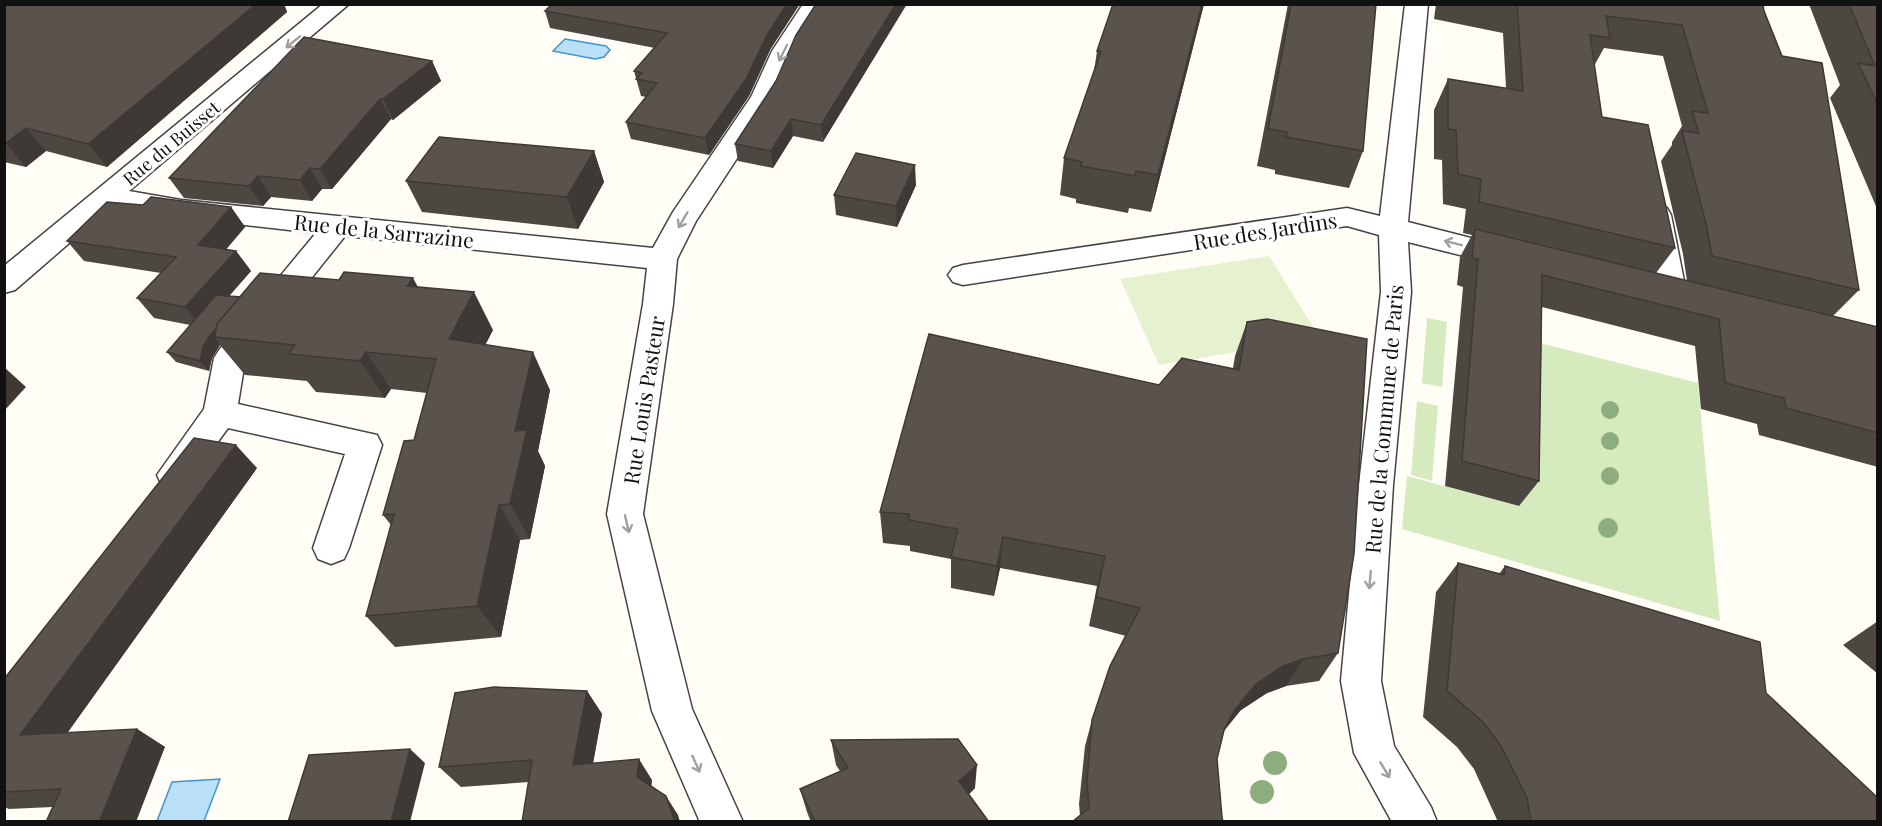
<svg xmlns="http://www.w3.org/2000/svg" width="1882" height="826" viewBox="0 0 1882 826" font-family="'Playfair Display',serif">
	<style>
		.green { fill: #d5ebbd }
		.pitch { fill: #e6f2cf }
		.water { fill: #b9e0f7; stroke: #3f96cf; stroke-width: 1.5 }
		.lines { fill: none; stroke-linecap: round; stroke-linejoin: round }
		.minor-casing { stroke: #444; stroke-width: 3 }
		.minor { fill: #fff; fill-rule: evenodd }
		.tree { fill: #8dad7f }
		.wall { fill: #4d4742; fill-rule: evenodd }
		.shaded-wall { fill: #3f3936 }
		.building { fill: #5a524d; stroke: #3f3936; stroke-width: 1.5 }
		.oneway { stroke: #a0a0a0 }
		.labels { text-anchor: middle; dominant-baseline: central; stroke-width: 6; stroke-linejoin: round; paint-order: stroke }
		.far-street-label { font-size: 18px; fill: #111; stroke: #fff }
		.street-label { font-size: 21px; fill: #111; stroke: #fff }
	</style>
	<rect width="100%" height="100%" fill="#fffdf5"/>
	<path class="green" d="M1427 318 1447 322 1442 387 1422 383Z
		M1524 339 1698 383 1720 621 1402 529 1407 476 1518 506Z
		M1417 401 1438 406 1432 481 1411 475Z"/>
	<path class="pitch" d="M1269 256 1320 338 1159 365 1120 279Z"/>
	<path class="water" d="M565 39 606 46 610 50 604 57 595 59 553 51Z
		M220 779 204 821H157L172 782Z"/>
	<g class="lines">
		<g class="minor-casing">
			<path id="minor" d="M323 4H349L129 191 181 200 653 248 673 212 751 97 772 51 803 4H826L796 51 777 97 696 221 677 259 673 304 643 514 692 709 743 822H700L652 711 607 514 643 304 647 268 345 236 245 361 238 404 377 435 382 445 349 548 344 559 331 564 318 559 313 548 345 454 228 428 186 485 174 489 162 485 157 475 204 409 214 358 219 350 316 233 181 218 112 206 15 290 4 293V266Z
				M1405 4H1428L1408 222 1518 250 1523 257 1518 264 1508 267 1408 242 1411 292 1393 485 1381 681 1394 746 1431 807 1437 822H1392L1354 753 1341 681 1359 485 1381 292 1379 235 1347 226 963 285 953 282 948 275 953 268 963 265 1347 208 1380 216Z
				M1657 206 1667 208 1671 215 1687 296 1683 304 1672 307 1661 304 1657 296 1643 215 1647 208Z"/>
		</g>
		<use href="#minor" class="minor"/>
	</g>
	<g class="tree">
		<circle cx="1610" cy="410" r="9"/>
		<circle cx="1610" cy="441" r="9"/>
		<circle cx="1610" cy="476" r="9"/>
		<circle cx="1608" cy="528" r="10"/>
		<circle cx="1275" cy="763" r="12"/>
		<circle cx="1262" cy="792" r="12"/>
	</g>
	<path class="wall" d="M4 4H284L287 12 107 167 46 151 26 167 4 162Z
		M816 4 823 142 793 136 773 168 738 161 735 144 776 81Z
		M1204 4 1151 212 1129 208 1128 213 1076 203V199L1060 195 1064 158 1094 71 1097 51Z
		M1288 4H1376L1363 151 1349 188 1275 174V170L1257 166Z
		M1436 4H1763L1764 11 1859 290 1833 316 1878 327V467L1759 435 1757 424 1701 409 1695 346 1542 307 1539 481 1519 506 1445 486 1463 287 1457 285 1460 257 1472 235 1463 233 1466 209 1443 204 1442 160 1434 159V110L1448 79 1506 88 1503 33 1434 19ZM1604 48 1663 56 1682 126 1672 142V145L1661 161 1683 254 1687 281 1656 273 1675 248 1602 117 1594 66Z
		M1809 4H1878V211L1830 98 1840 85Z
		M545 11 770 50 749 96 709 155 631 139 626 122 646 97 641 96 634 71 655 48 550 28Z
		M432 61 441 81 393 120 391 119 332 189H322L312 201 271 197 263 206 184 198 169 178Z
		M594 151 604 182 578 229 422 212 406 181Z
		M916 185 897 227 836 215 834 195Z
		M143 205 231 207 245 227 226 249 236 251 251 271 229 296 240 297 418 287 493 330 485 345 550 390 538 451 545 466 530 539 520 540 501 637 395 647 366 616 391 525 383 515 414 440 427 393 391 389 385 398 316 392 307 381 245 375 220 345 212 358 209 371 176 362 167 352 190 325 154 318 137 298 161 273 84 261 67 241Z
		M1247 322 1338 653 1319 681 1286 686 1267 693 1080 815 1079 804 1085 746 1092 720 1126 636 1089 626 1097 586 1000 568 994 596 951 588V559L910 551V546L883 543 880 512 1159 385 1233 368 1235 356Z
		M257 468 67 733 137 729 165 747 52 807 9 809 4 807V679Z
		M1458 563 1499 574 1505 566 1766 693 1878 822H1498L1474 769 1457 747 1423 717 1436 592Z
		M1878 621V674L1843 645Z
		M587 691 602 714 593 763 652 780 651 787 678 815 529 782 461 787 439 767Z
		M831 740 975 788 969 794 989 822H811L807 812 800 789 840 771 836 765Z"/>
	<path class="shaded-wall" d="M256 4H284L287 12 107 167 88 144Z
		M787 4H800L770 50 749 96 709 155 705 138 768 33Z
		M896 4H907L823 142 821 125Z
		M1202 4H1204L1151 212 1158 175Z
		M432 61 441 81 393 120 383 99Z
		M380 99 391 119 332 189 320 169Z
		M791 119 793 136 773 168 771 151Z
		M26 128 46 151 26 167 6 143Z
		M594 151 604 182 578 229 567 197Z
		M915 165 916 185 897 227 896 206Z
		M310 168 322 189 312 201 300 180Z
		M258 176 271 197 263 206 249 186Z
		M231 207 245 227 213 265 198 245Z
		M236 251 251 271 202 327 185 307Z
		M413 278 434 316 407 286Z
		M474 292 493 330 469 376 449 339Z
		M243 297 215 337 220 345 212 358 209 371 200 361 203 347 208 338Z
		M366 352 391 389 385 398 360 361Z
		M533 352 550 390 538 451 545 466 530 539 510 504 515 431Z
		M4 367 26 387 4 411Z
		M236 445 257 468 53 753 20 735Z
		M499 505 520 540 501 637 477 606Z
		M1003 537 1000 568 994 596 997 566Z
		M1303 659 1286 686 1267 693 1241 710 1220 736 1234 711 1256 684 1283 666Z
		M587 691 602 714 589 785 573 765Z
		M137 729 165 747 136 822H99Z
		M410 749 425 763 410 822H391Z
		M639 759 652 780 650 797 637 777Z
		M977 765 975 788 959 804V781Z
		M666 796 678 815 680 822H675Z"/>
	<path class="building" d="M4 4H256L88 144 26 128 6 143H4Z
		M552 4H787L768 33 746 79 705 138 626 122 657 83 636 79 642 73 634 71 667 33 545 11Z
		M816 4H896L821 125 791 119 771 151 735 144 776 81 796 35Z
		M1113 4H1202L1158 175 1136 171 1135 176 1081 166 1082 162 1064 158 1101 51H1097Z
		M1291 4H1376L1363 151 1286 137 1287 132 1268 129Z
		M1517 4H1763L1764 11 1782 56 1822 63 1859 290 1712 256 1706 224 1682 131 1699 133 1692 111 1708 113 1682 25 1606 16 1610 38 1590 35 1602 117 1648 125 1675 248 1479 202 1481 179 1458 174 1456 130 1448 129V79L1523 91Z
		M1849 4H1878V105L1858 63 1875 66Z
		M304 37 432 61 383 99H380L320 169 310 168 300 180 258 176 249 186 169 178Z
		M439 137 594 151 567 197 406 181Z
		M856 153 915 165 896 206 834 195Z
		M151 197 231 207 198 245 236 251 185 307 137 298 176 257 67 241 107 202 143 205Z
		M1475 229 1878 327V433L1786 408 1784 398 1725 383 1719 319 1542 275 1539 481 1462 461 1478 259 1472 258Z
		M344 272 413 278 407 286 474 292 449 339 533 352 515 431 527 430 510 504 499 505 477 606 366 616 394 514 383 515 404 441 414 440 436 359 366 352 360 361 288 354 295 345 215 337 217 324 260 273 339 280Z
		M216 295 240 297 217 324 216 329 208 338 203 347 200 361 167 352Z
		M1267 319 1367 339 1354 554 1338 653 1303 659 1283 666 1256 684 1234 711 1224 730 1217 759 1222 817 1223 822H1072L1089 808 1087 781 1092 720 1110 666 1140 608 1096 597 1105 556 1003 537 997 566 951 557 958 529 909 520V514L880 512 929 334 1159 385 1182 358 1239 370 1247 322Z
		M194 438 236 445 20 735 137 729 99 822H46L61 789 4 792V679Z
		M1458 563 1504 575 1505 566 1760 642 1766 693 1878 798V822H1531L1527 798 1501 746 1483 722 1447 691Z
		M494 687 587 691 573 765 639 759 637 777 666 796 675 822H522L532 760 439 767 455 693Z
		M958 739 977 765 959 781 989 822H815L800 789 848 768 831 740Z
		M410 749 391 822H288L309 755Z"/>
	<defs><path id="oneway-shaft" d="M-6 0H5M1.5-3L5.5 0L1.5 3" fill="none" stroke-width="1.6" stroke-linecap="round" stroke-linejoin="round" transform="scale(1.5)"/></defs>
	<g class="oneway">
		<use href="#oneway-shaft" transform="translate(293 42) rotate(141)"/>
		<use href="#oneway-shaft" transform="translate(783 53) rotate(117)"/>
		<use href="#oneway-shaft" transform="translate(683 220) rotate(120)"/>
		<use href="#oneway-shaft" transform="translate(1453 243) rotate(-166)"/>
		<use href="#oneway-shaft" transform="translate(627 524) rotate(77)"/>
		<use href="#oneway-shaft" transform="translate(1370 580) rotate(95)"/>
		<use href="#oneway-shaft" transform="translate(696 764) rotate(66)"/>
		<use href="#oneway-shaft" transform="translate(1385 770) rotate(59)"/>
	</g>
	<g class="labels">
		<g class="far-street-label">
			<text transform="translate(171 143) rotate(-40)">Rue du Buisset</text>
		</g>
		<g class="street-label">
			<text transform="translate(384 230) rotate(6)">Rue de la Sarrazine</text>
			<text transform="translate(1265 230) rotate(-9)">Rue des Jardins</text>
			<text transform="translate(643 400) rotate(-81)">Rue Louis Pasteur</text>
			<text transform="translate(1383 419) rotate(-85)">Rue de la Commune de Paris</text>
		</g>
	</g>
	<rect width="1882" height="826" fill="none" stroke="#111111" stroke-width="12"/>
</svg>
